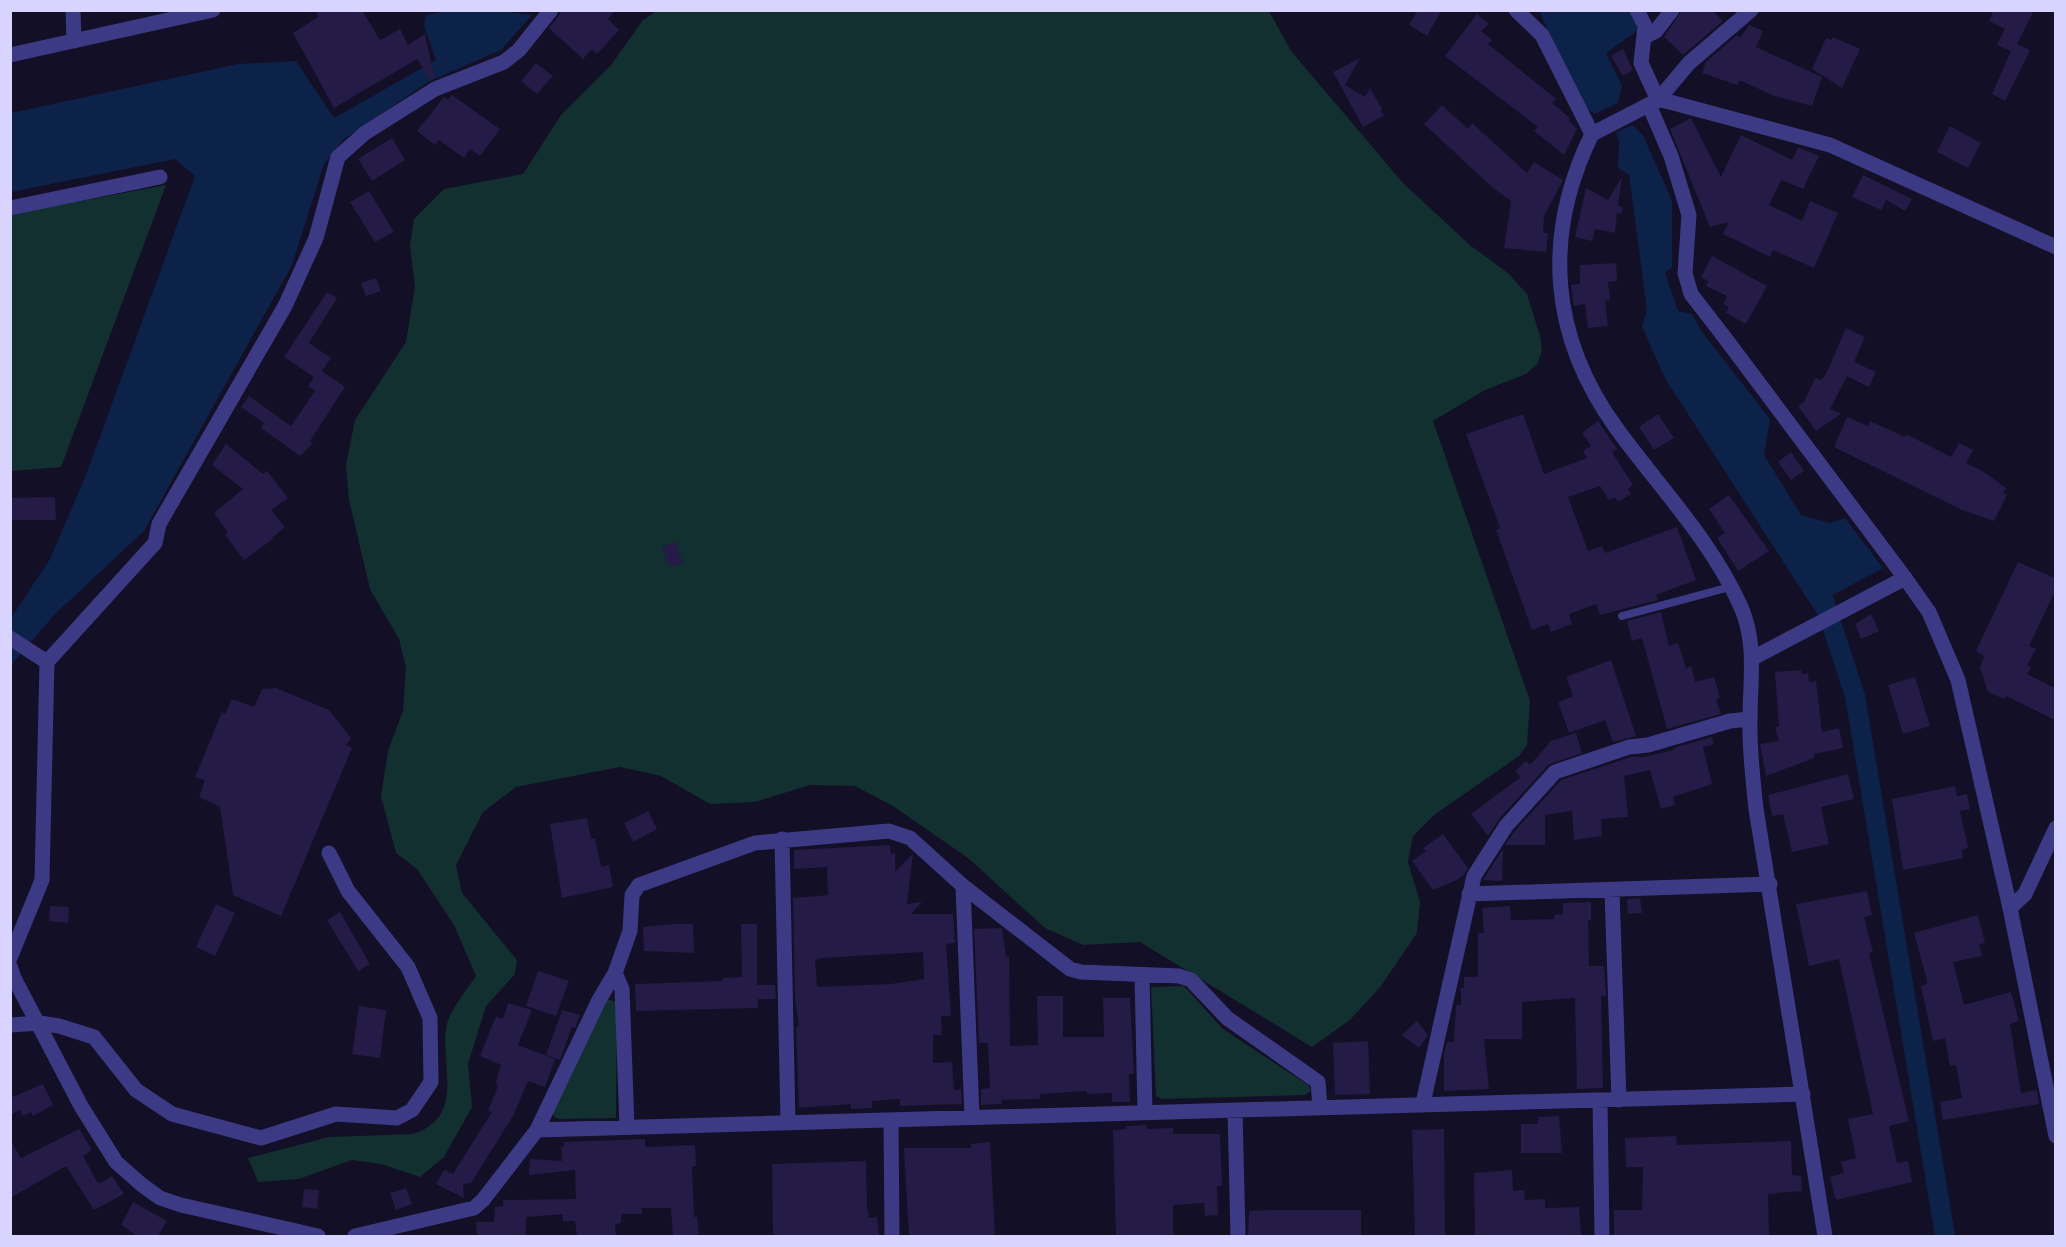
<svg xmlns="http://www.w3.org/2000/svg" width="2066" height="1247" viewBox="0 0 2066 1247" font-family="Jost,sans-serif">
	<style>
		.green { fill: #12302f }
		.water { fill: #0c2248 }
		.lines { fill: none; stroke-linecap: round; stroke-linejoin: round }
		.canal { stroke: #0c2248; stroke-width: 20 }
		.building { fill: #241b47; fill-rule: evenodd }
		.service { stroke: #3d3a85; stroke-width: 8 }
		.minor { stroke: #3d3a85; stroke-width: 15 }
		.tertiary { stroke: #3d3a85; stroke-width: 15 }
	</style>
	<rect width="100%" height="100%" fill="#130f26"/>
	<path class="green" d="M657 11H1269L1291 51 1403 183 1471 246 1508 273 1527 294 1540 336 1542 351 1537 364 1526 374 1485 390 1433 421 1530 701 1527 745 1519 756 1434 815 1413 836 1408 862 1420 902 1417 933 1381 986 1350 1020 1312 1047 1140 942 1083 945 1045 928 968 858 893 806 855 786 810 785 755 802 710 804 661 776 620 767 516 787 483 812 456 865 462 893 517 960 515 974 486 1006 468 1064 472 1107 444 1157 420 1177 381 1164 352 1160 299 1179 258 1182 248 1158 329 1137 413 1134C468 1117 438 1061 447 1024 450 1010 468 988 476 976L454 925 417 869 396 853 381 796 388 751 403 711 406 667 399 639 370 589 349 500 346 465 355 420 406 342 415 286 410 246 414 219 444 189 523 174 561 115 611 65 643 20Z
		M166 185 61 467 11 471V214Z
		M1184 986 1223 1029 1308 1085 1311 1091 1305 1095 1161 1099 1156 1096 1151 987Z
		M606 999 617 1002 616 1118 559 1119 554 1117 552 1111Z"/>
	<path class="water" d="M453 10H493L532 15 501 50 428 82 344 139 324 164 292 265 144 531 54 615 11 665V618L50 559 86 475 195 176 175 159 11 192V113L238 64 296 61 334 118 436 60 424 26 426 15Z
		M1539 11H1629L1635 17 1637 31 1606 53 1622 86 1618 103 1595 114 1584 107Z
		M1632 125 1643 135 1672 201V267L1665 273 1678 311 1692 314 1702 332 1770 419 1764 455 1801 515 1830 523 1845 518 1883 568 1831 596 1834 607 1817 614 1666 380 1642 327 1647 310 1629 175 1618 168 1619 141 1616 132Z"/>
	<g class="lines">
		<path class="canal" d="M1824 601 1855 696 1945 1236"/>
	</g>
	<path class="building" d="M316 10H362L380 40 400 29 408 45 425 34 435 79 430 80 417 59 334 108 293 33 318 17Z
		M563 10H615L608 19 619 30 597 54 592 49 583 59 549 28Z
		M1418 10H1442L1427 36 1409 25Z
		M1682 10H1712L1723 21 1683 55 1664 37Z
		M1994 10H2034L2017 44 2030 50 2005 101 1992 94 2011 51 1997 45 2005 29 1989 21Z
		M1477 14 1489 24 1481 31 1492 40 1488 44 1556 99 1552 103 1570 118 1569 121 1577 129 1564 155 1534 131 1538 127 1445 56Z
		M1749 25 1763 31 1756 47 1822 77 1812 106 1774 96 1742 81H1739L1737 85 1702 73 1706 62 1737 35 1740 38Z
		M1833 37 1860 49 1842 88 1812 69 1826 38 1831 40Z
		M1623 49 1633 70 1623 76 1611 56Z
		M1360 58 1345 85 1365 97 1370 88 1382 109 1381 112 1385 115 1363 127 1333 72Z
		M536 63 553 76 537 94 521 81Z
		M452 95 500 129 480 156 470 149 464 158 439 140 435 145 417 131 444 97 448 100Z
		M1442 105 1468 129 1472 123 1527 173 1534 162 1563 180 1544 216 1543 233H1548L1546 252 1504 248 1511 201 1493 188 1424 124Z
		M1691 118 1721 177 1741 135 1792 160 1798 147 1819 156 1803 189 1781 180 1769 205 1802 221 1810 201 1838 213 1814 268 1773 250 1770 257 1723 234 1729 222 1710 227 1670 129Z
		M1950 126 1981 143 1968 168 1937 152Z
		M392 138 405 160 372 181 358 159Z
		M1863 175 1912 199 1905 211 1886 200 1881 210 1852 197Z
		M1622 177 1618 205 1623 208 1621 214 1617 213 1615 233 1595 229 1592 241 1575 237 1586 188 1608 200Z
		M369 191 394 232 375 242 350 202Z
		M1712 256 1767 286 1746 324 1726 313 1729 307 1723 304 1727 296 1706 286 1708 281 1701 277Z
		M1616 263 1617 281 1608 282 1610 300 1605 301 1608 326 1588 328 1585 304 1574 306 1571 285 1580 284V265Z
		M376 278 381 291 366 296 361 283Z
		M327 292 337 298 309 343 331 358 322 371 345 387 310 441 313 443 300 456 261 428 264 423 241 407 249 396 291 426 315 391 308 386 314 377 284 357Z
		M1846 328 1865 337 1854 362 1876 372 1869 387 1847 376 1830 409 1841 414 1816 431 1798 406 1804 402 1815 378 1821 380 1826 374Z
		M1523 414 1544 474 1587 458 1583 451 1591 446 1582 433 1598 421 1617 449 1612 452 1633 485 1628 489 1631 494 1618 502 1615 497 1609 500 1600 486 1568 497 1588 551 1602 546 1605 553 1677 527 1696 580 1656 595 1658 600 1600 615 1596 604 1569 614 1572 624 1551 632 1548 624 1532 630 1496 530 1500 528 1466 434Z
		M1658 414 1674 438 1654 450 1639 427Z
		M1847 417 1868 426 1870 421 1905 437 1906 434 1951 457 1959 443 1973 450 1966 463 1984 472 2006 488 2003 493 2007 495 1994 521 1962 510 1834 447Z
		M226 444 263 474 267 471 288 498 271 510 285 527 272 538 273 539 244 560 225 535 228 533 214 513 243 489 212 465Z
		M1791 452 1804 471 1791 480 1778 462Z
		M1729 495 1769 551 1738 571 1717 538 1725 533 1709 509Z
		M55 497 56 520H10V498Z
		M676 542 683 563 669 567 662 547Z
		M2018 562 2055 578V591L2029 646 2036 649 2027 665 2031 667 2027 674 2055 688V720L2006 696 2004 699 1988 692 1980 667 1984 656 1976 651Z
		M1661 612 1669 646 1678 643 1686 668 1691 666 1695 682 1714 677 1720 698 1716 699 1721 714 1667 729 1642 638 1632 641 1627 621Z
		M1871 614 1879 631 1861 639 1855 624Z
		M1611 660 1636 736 1613 742 1605 720 1569 733 1558 702 1573 696 1566 677Z
		M1801 670 1802 674 1808 673 1809 682 1816 681 1822 732 1839 728 1843 748 1814 754V758L1766 776 1760 744 1779 741 1775 727 1779 726 1775 672Z
		M1915 677 1930 726 1903 734 1888 685Z
		M276 688 329 710 351 738 346 745 352 748 281 916 233 895 220 807 199 797 205 780 195 777 222 712 225 714 232 699 254 707 262 689Z
		M1576 733 1582 753 1548 765 1499 819 1488 836 1471 814 1521 777 1515 771 1526 761 1530 765 1551 741Z
		M1712 737 1714 744 1703 747 1712 784 1673 797 1675 805 1661 809 1650 770 1624 776 1628 817 1601 819 1602 836 1574 840 1572 811 1545 815V845H1505L1514 832 1561 780 1631 757H1644L1673 750V748Z
		M1848 774 1854 799 1821 807 1829 844 1792 852 1783 814 1772 816 1768 795Z
		M1955 786 1957 796 1967 794 1970 809 1960 811 1968 848 1962 850 1963 858 1903 870 1892 799Z
		M648 811 657 829 633 842 624 823Z
		M587 818 591 839 595 838 601 867 609 865 613 887 562 898 550 824Z
		M1443 834 1468 868 1464 875 1457 880 1433 890 1412 861 1426 851 1423 848Z
		M890 845 891 854 895 853V872L913 854 907 904 922 902 911 914H953L955 943 946 944 951 1016H941L942 1035H933V1063L952 1062 954 1090 961 1089 962 1104 900 1106V1099L872 1101V1108L851 1109V1104L799 1108 796 1027H799L795 998 793 898 828 895 827 867 794 869V850ZM923 952 924 979 891 984 817 987 815 960 822 958Z
		M1503 849 1502 881 1483 880Z
		M1867 891 1872 915 1864 917 1873 952 1869 953 1909 1121 1889 1126 1897 1163 1908 1161 1912 1182 1836 1200 1830 1177 1844 1173 1841 1162 1856 1158 1848 1119 1873 1114 1839 959 1809 966 1796 904Z
		M1640 898 1642 913 1628 914 1627 899Z
		M1591 902V920H1588L1589 966H1604L1606 996H1601L1603 1088 1577 1089 1575 998 1522 1002V1039H1484L1489 1089 1444 1091V1053L1447 1042H1454L1456 1005H1461V988H1464V977H1478V933H1484L1482 908 1510 906 1511 920 1555 919 1554 915 1563 914V903Z
		M216 904 235 913 215 956 196 947Z
		M50 906 69 907 68 923 49 921Z
		M340 912 370 964 358 971 327 920Z
		M1978 915 1985 943 1979 944 1982 956 1953 962 1964 1005 2011 992 2019 1021 2010 1024 2021 1093 2037 1090 2039 1104 1943 1120 1940 1102 1962 1098 1956 1065 1950 1066 1945 1038 1933 1041 1921 986 1927 984V980L1914 933Z
		M672 924H693L694 953 644 951 643 927Z
		M741 924H757V985H775L776 999H758V1008L636 1011 635 984 723 981V978L742 977Z
		M1002 928 1006 956H1009L1010 1046 1038 1045 1037 996H1063V1037H1104L1103 998H1130L1134 1074H1129L1130 1102H1112V1093L1087 1094V1091L1040 1094V1099L1001 1100 1002 1104 981 1105V1089L990 1088 988 1043H979L974 929Z
		M538 971 569 981 556 1016 526 1006Z
		M508 1003 532 1010 518 1045 555 1059 545 1087 528 1081 513 1116 471 1183 463 1184 464 1198 436 1184 444 1170 453 1174 492 1112 488 1111 498 1086 496 1082 501 1065 480 1056 496 1016 503 1019Z
		M359 1006 386 1010 380 1058 352 1054Z
		M562 1010 580 1015 575 1028 572 1027 560 1060 546 1055Z
		M1417 1021 1428 1035 1419 1048 1402 1035Z
		M1368 1041 1370 1094 1335 1095 1333 1043Z
		M43 1084 53 1105 33 1116 31 1112 23 1116 20 1110 10 1115V1098Z
		M1559 1116 1562 1153H1521V1124H1538V1117Z
		M1147 1125V1129L1173 1128V1134H1220L1222 1186H1217L1218 1215 1205 1216 1204 1203 1173 1205V1236H1116L1113 1130 1127 1129 1126 1126Z
		M79 1129 92 1150 83 1156 97 1182 101 1183 112 1176 124 1194 94 1210 66 1166 10 1198V1140L21 1158Z
		M1444 1129 1445 1236H1415L1412 1130Z
		M1676 1136 1677 1145 1791 1141 1792 1175 1801 1176 1802 1191 1768 1194 1769 1236H1614V1210H1642L1643 1167H1626L1625 1138Z
		M645 1139V1147L695 1145 696 1166 692 1167 694 1217H697L699 1236H673L671 1208H642V1214H621V1223L615 1224 616 1236H577L575 1221H563V1214L526 1217V1236H477L476 1222H494L495 1207 503 1206V1200L576 1199 575 1170 529 1175 530 1159 562 1161 561 1147 564 1146V1142Z
		M990 1142 995 1236H909L904 1148H971V1144Z
		M866 1161 867 1206 869 1218 877 1217 879 1236H773L772 1164Z
		M1512 1170 1513 1191 1524 1190 1525 1200 1545 1199V1208L1579 1207 1581 1236H1475L1474 1173Z
		M406 1188 412 1204 396 1210 390 1193Z
		M304 1189 319 1190 317 1209 302 1207Z
		M133 1202 167 1221 158 1236H137L121 1225Z
		M1270 1210H1361V1236H1248L1249 1211Z"/>
	<g class="lines">
		<path class="service" d="M1622 616 1730 587"/>
		<path class="minor" d="M73 10 74 41
			M1516 10 1542 35 1592 134
			M1637 10 1645 26 1641 63 1658 100 1689 63 1751 10
			M1646 36 1656 31 1672 10
			M10 55 213 10
			M1649 105 1671 156 1689 215 1685 273 1691 294 1722 334
			M10 208 160 177
			M10 638 47 662
			M1753 658 1905 578
			M782 839 788 1122
			M963 886 972 1117
			M1612 891 1619 1100
			M1469 894 1770 884
			M2010 908 2025 894 2056 828
			M10 958 42 880 47 662 155 543 159 524 285 306 316 238 338 157 365 133 435 89 504 62 519 50 551 10
			M10 966 14 978 81 1106 116 1162 142 1185 160 1198 181 1205 318 1236
			M615 973 622 989 627 1127
			M1142 975 1145 1113
			M40 1023 59 1026 94 1037 136 1090 172 1114 261 1138 336 1114 397 1118 412 1110 431 1082 430 1018 408 967 348 891 329 853
			M1600 1100 1602 1236
			M1423 1103 1474 876 1506 826 1555 772 1629 747 1648 745 1730 721 1750 719
			M1235 1111 1238 1236
			M537 1130 1803 1094
			M355 1236 474 1208 483 1200 537 1130 599 1000 615 973 630 931 632 895 639 885 755 843 889 831 910 838 963 886 1070 969 1081 972 1179 976 1191 980 1227 1018 1318 1082 1320 1107"/>
		<path class="tertiary" d="M1722 334 1905 578 1929 612 1958 680 2010 908 2056 1136
			M10 1025 40 1023
			M891 1121 892 1236
			M1825 1236 1756 809C1753 779 1749 749 1750 719 1750 680 1757 644 1741 607 1711 540 1660 488 1617 429 1550 337 1542 236 1592 134L1658 100 1666 101 1830 145 2056 247"/>
	</g>
	<rect width="2066" height="1247" fill="none" stroke="#d9d4ff" stroke-width="24"/>
</svg>
